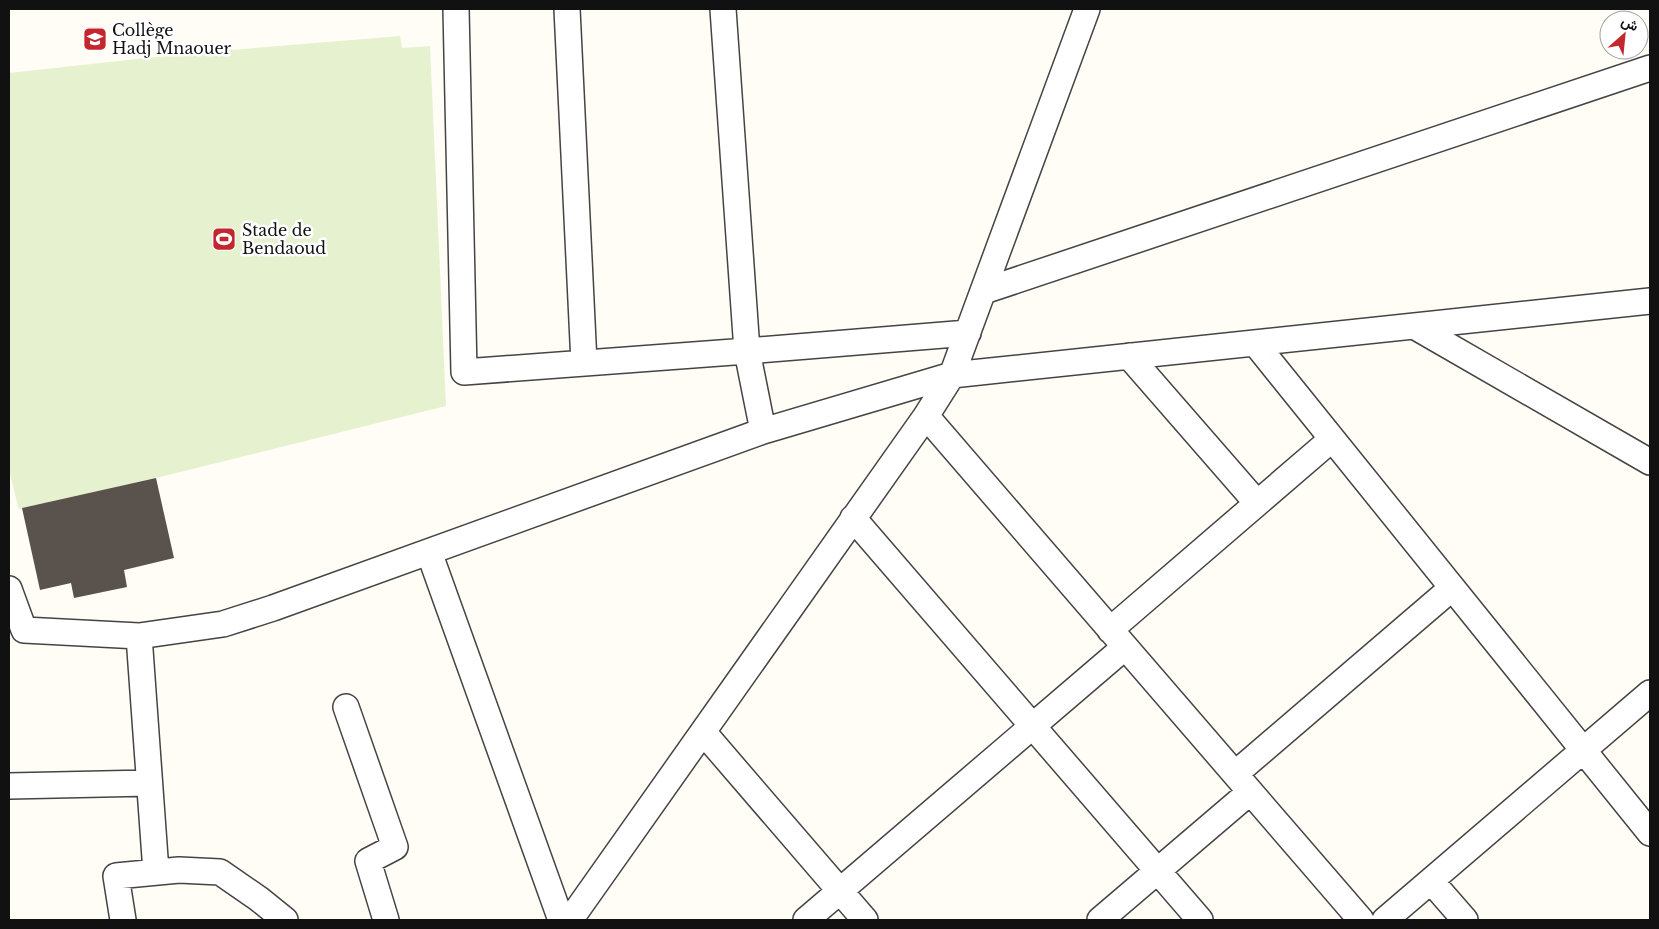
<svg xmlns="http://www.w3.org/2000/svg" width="1659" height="929" viewBox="0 0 1659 929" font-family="'Libre Baskerville',Vazirmatn,serif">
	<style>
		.pitch { fill: #e6f2cf }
		.building { fill: #5a524d }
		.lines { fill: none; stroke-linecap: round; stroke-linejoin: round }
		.minor-casing { stroke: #444; stroke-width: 28 }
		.minor { stroke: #fff; stroke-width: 25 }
		.labels { text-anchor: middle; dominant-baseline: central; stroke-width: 5; stroke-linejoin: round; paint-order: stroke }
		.poi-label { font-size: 16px; fill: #111; stroke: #fff; text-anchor: start }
	</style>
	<rect width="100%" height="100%" fill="#fffdf5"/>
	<path class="pitch" d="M400 36 402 48 430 46 446 406 156 478 22 508 19 510 9 470V73L183 54Z"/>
	<path class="building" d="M156 478 174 558 124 570 127 587 74 598 71 583 40 590 22 508Z"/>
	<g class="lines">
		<g class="minor-casing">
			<path id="minor" d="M456 9 464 372 747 351 968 333
				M567 9 584 363
				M723 9 747 351 763 431
				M984 291 1650 68
				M1414 326 1650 462
				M1255 343 1650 833
				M1129 356 1257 503
				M926 416 1361 920
				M853 518 1200 920
				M429 552 561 920
				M9 589 24 630 139 636 223 624 273 608 763 431 952 375 1650 301
				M1110 630 1332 439
				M139 636 156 872
				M346 707 395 847 368 861 386 920
				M704 733 865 920
				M1235 774 1452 588
				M9 786 149 783
				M1431 881 1465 920
				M123 920 116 876 179 870 220 872 259 899 285 920
				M570 920 926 416 952 375 1087 9
				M806 920 1125 647
				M1100 920 1250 792
				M1385 920 1650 693"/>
		</g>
		<use href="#minor" class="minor"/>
	</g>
	<defs>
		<g id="school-square" transform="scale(1.25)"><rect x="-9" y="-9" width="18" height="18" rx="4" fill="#c4262e" stroke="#fff"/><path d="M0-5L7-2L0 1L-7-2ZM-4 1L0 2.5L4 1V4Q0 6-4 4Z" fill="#fff"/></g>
		<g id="stadium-square" transform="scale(1.25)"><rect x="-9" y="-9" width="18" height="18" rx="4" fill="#c4262e" stroke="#fff"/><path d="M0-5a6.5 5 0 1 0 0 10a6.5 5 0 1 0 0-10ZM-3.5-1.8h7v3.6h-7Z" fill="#fff"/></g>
	</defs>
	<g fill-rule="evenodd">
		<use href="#school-square" x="95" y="39"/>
		<use href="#stadium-square" x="224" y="239"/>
	</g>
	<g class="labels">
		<g class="poi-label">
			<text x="112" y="30">Collège<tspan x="112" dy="18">Hadj Mnaouer</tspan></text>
			<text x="242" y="230">Stade de<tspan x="242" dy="18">Bendaoud</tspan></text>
		</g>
	</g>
	<rect width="1659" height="929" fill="none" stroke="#111111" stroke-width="20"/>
	<g transform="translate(1624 35) rotate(27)"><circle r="24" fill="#ffffff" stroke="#a0a0a0"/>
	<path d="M0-4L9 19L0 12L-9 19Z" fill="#c4262e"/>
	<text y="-8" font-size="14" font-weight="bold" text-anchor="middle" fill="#111111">ش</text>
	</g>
</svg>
